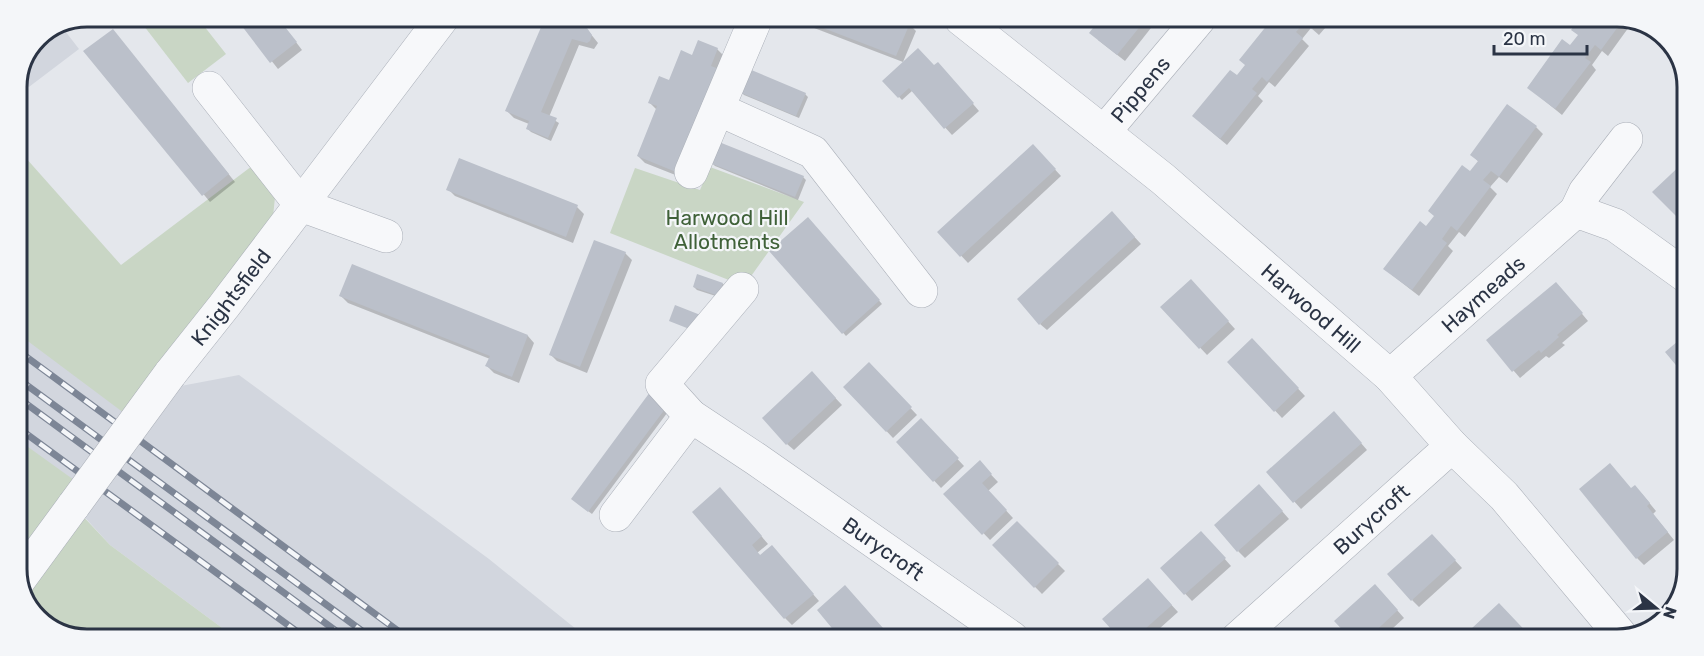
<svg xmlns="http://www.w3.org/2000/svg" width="1704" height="656" viewBox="0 0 1704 656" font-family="Rubik,sans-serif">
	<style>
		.built { fill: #d2d6de }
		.green { fill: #c9d6c5 }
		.shadow { fill: #0003 }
		.building { fill: #bbc0ca }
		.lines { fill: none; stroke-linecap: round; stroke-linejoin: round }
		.minor-casing { stroke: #a9aeb7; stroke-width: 34 }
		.minor { stroke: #f7f8fa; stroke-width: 33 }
		.rail-casing { stroke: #7d8696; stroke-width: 7 }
		.rail { stroke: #f4f6f9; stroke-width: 4.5; stroke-dasharray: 14; stroke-linecap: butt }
		.minor-bridge-casing { stroke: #a9aeb7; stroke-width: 34; stroke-linecap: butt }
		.minor-bridge { stroke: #f7f8fa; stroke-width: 33 }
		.labels { text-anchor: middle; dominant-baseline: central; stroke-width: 4.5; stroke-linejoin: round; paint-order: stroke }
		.street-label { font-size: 21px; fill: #2b3445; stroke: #f4f6f9 }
		.park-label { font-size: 21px; fill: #3f6138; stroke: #f4f6f9 }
		.rim { fill: none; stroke: #2b3445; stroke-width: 3 }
	</style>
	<rect width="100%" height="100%" fill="#e4e7ec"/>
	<path class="built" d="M62 27 79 49 17 96V83L37 37Z
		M17 295 149 392 239 375 489 559 586 637 233 636 110 545 69 500 17 463Z"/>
	<path class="green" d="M137 17H197L226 54 188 83Z
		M17 148 121 265 252 166 275 197 273 217 124 413 17 333Z
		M710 167 804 202 744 286 610 233 635 168 700 190Z
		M17 439 74 480 17 574Z
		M79 512 110 545 233 636H64L31 612 23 591Z"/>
	<path class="shadow" d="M237 17H277L302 50 278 69Z
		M546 18H590L586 28 598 43 594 49 579 45 549 117 559 123 551 141 531 132 528 129 529 124 514 118 507 111Z
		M788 18 893 19 909 24 916 31 903 62Z
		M1102 19H1158L1125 61 1098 40Z
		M1287 19 1332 20 1319 35 1311 28 1302 39 1309 46 1275 87 1269 82 1258 96 1263 101 1227 145 1201 123Z
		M1580 20H1634L1608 56 1602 51 1592 65 1596 70 1562 115 1529 88 1570 47 1579 36Z
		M119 38 235 182 210 202 85 51Z
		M699 42 717 49 724 56 683 178 645 163 638 156 657 110 650 103 692 57Z
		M945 71 979 111 952 135 912 91 902 100 884 81Z
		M741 92 805 94 808 97 799 118 744 95Z
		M1536 127 1543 134 1507 183 1499 177 1490 187 1497 194 1465 237 1459 232 1448 246 1453 251 1419 296 1392 275 1479 162 1472 155Z
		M1039 152 1061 176 968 263 939 232Z
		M460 160 577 207 584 214 573 243 455 196 448 189Z
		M1687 161 1686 222 1685 223 1654 192Z
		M712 163 803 177 806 180 798 200 715 166Z
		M1119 220 1141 244 1047 330 1040 324Z
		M811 222 882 304 846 336 771 251Z
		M625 253 632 260 587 373 557 361 550 354Z
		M723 284 726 287 722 298 697 290 694 287Z
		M1198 288 1235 329 1207 355 1163 308Z
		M1563 291 1588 321 1562 343 1565 345 1549 358 1546 356 1520 378 1488 341Z
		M341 296 528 336 534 343 519 383 494 373 487 366 490 359 348 303Z
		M1252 340 1305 396 1282 418 1229 362Z
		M869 364 917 415 893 438 845 387Z
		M812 373 842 405 794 450 787 444Z
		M654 390 673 405 592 514 576 502Z
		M921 420 964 466 941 488 898 442Z
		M1341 420 1367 450 1301 509 1268 472Z
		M979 462 998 482 988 491 1013 518 990 540 946 494Z
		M1631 490 1642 494 1656 511 1653 514 1674 540 1644 565 1637 558Z
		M1266 493 1289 519 1245 558 1238 551Z
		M727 496 768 544 757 553 761 556 778 554 819 601 792 625 785 618Z
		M1017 523 1065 571 1042 594 994 545Z
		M1208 540 1231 566 1192 601 1162 569Z
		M1439 543 1462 568 1419 607 1412 600Z
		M1155 587 1178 612 1149 638H1121L1104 619Z
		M1382 593 1404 618 1381 639H1353Z
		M852 594 889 636 887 638H842Z"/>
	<path class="building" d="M235 17H277L297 42 270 63Z
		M545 18H581L578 24 587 28 592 35 590 41 587 43 572 39 541 112 557 118 548 138 526 129 529 121 505 111Z
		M797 18 898 19 910 23 896 56Z
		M1100 19H1146L1117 55 1089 33Z
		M1272 19H1279L1283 22 1285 19 1320 20 1312 29 1304 23 1296 32 1303 38 1267 82 1262 77 1252 89 1257 93 1220 139 1192 116 1230 70 1237 75 1245 65 1239 60Z
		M1578 20H1623L1601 50 1595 45 1585 58 1591 62 1555 109 1527 88 1562 39 1570 45 1578 35 1571 30Z
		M113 29 229 174 202 196 83 51Z
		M698 40 718 48 711 66 719 69 676 172 637 156 657 106 648 103 659 76 669 80 681 50 692 55Z
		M918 48 934 65 938 62 974 103 944 129 909 88 898 98 882 81Z
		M749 69 806 93 796 116 739 92Z
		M1507 104 1537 126 1499 177 1491 171 1483 180 1491 186 1457 231 1451 226 1442 239 1447 243 1412 290 1383 269 1420 221 1426 226 1434 216 1428 211 1462 165 1470 171 1478 161 1470 155Z
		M719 142 804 176 795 197 710 163Z
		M1033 144 1056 169 960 257 937 232Z
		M459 158 578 205 566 237 446 190Z
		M1687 159 1686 208 1677 217 1652 192Z
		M1112 211 1135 237 1039 325 1017 299Z
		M808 217 880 300 842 334 769 251Z
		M594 240 626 252 580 367 549 355Z
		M352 264 528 335 512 377 485 366 490 356 339 296Z
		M697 274 723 283 719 296 693 287Z
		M1191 279 1229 321 1199 349 1160 307Z
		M1556 282 1583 313 1557 335 1559 337 1541 353 1539 350 1512 372 1486 340Z
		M675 305 703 316 697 332 669 321Z
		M1684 336 1685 337V376L1665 352Z
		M1252 338 1299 388 1274 412 1227 362Z
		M869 362 912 407 886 432 843 387Z
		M812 371 836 398 786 445 762 418Z
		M653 388 671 401 588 512 571 499Z
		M1334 411 1362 443 1293 503 1266 472Z
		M921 418 959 458 933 482 896 442Z
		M980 460 992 474 982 483 1007 510 982 535 943 494Z
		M1610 463 1631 488 1635 485 1650 503 1647 506 1668 532 1636 559 1579 489Z
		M1259 484 1283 511 1237 552 1214 525Z
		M720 487 762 536 752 545 760 555 772 545 814 594 784 619 692 512Z
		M1017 521 1059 563 1034 588 992 545Z
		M1201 531 1226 558 1184 595 1160 568Z
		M1432 534 1456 560 1411 601 1387 574Z
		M1148 578 1172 605 1135 638H1119L1102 619Z
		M1375 584 1398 610 1367 639H1351L1334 621Z
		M845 585 883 628 873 638H840L817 610Z
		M1499 603 1533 639H1480L1471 629Z
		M1320 628 1329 639H1308Z"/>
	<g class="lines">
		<g class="minor-casing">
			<g id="minor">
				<path id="s1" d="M961 19 1163 179 1390 376 1452 446 1504 496 1623 638"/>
				<path d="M209 88 301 205 386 236"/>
				<path d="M718 109 813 152 921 291"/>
				<path id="s2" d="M1104 132 1199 19"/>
				<path d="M691 172 756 18"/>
				<path d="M1576 211 1585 192 1626 139"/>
				<path id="s3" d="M170 374 224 306 443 17"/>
				<path id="s4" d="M1390 376 1576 211 1615 225 1686 276"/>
				<path d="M691 416 662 384 742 289"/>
				<path id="s5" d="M616 515 691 416 756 459 1012 638"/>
				<path d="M19 580 74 505"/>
				<path id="s6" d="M1237 639 1452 446"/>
			</g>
		</g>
		<use href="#minor" class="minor"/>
		<g class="rail-casing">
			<path id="rail" d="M17 350 405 636
				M17 378 369 636
				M17 397 343 636
				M17 427 303 636"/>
		</g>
		<use href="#rail" class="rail"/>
		<g class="minor-bridge-casing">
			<path id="minor-bridge" d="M74 505 170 374"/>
		</g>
		<use href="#minor-bridge" class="minor-bridge"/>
	</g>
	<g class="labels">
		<g class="street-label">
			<text stroke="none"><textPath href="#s2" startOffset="56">Pippens</textPath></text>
			<text stroke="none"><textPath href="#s4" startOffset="124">Haymeads</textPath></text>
			<text stroke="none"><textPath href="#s3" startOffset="98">Knightsfield</textPath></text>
			<text stroke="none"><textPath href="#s1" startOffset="454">Harwood Hill</textPath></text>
			<text stroke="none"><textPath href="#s6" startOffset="180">Burycroft</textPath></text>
			<text stroke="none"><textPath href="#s5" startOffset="358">Burycroft</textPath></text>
		</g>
		<g class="park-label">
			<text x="727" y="217">Harwood Hill<tspan x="727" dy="24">Allotments</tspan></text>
		</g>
	</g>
	<path d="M0 0H1704V656H0ZM87 27H1617A60 60 0 0 1 1677 87V569A60 60 0 0 1 1617 629H87A60 60 0 0 1 27 569V87A60 60 0 0 1 87 27Z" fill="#f4f6f9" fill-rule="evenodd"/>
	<path class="rim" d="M87 27H1617A60 60 0 0 1 1677 87V569A60 60 0 0 1 1617 629H87A60 60 0 0 1 27 569V87A60 60 0 0 1 87 27Z"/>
	<g transform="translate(1656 608) rotate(109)" stroke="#f4f6f9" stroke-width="4.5" paint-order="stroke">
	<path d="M0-4.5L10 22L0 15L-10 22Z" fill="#2b3445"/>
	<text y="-9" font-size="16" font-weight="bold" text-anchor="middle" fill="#2b3445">N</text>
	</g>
	<path d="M1494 45v9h93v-9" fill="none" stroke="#2b3445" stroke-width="3"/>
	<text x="1503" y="45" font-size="18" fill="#2b3445" stroke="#f4f6f9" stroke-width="4.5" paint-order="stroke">20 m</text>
</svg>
